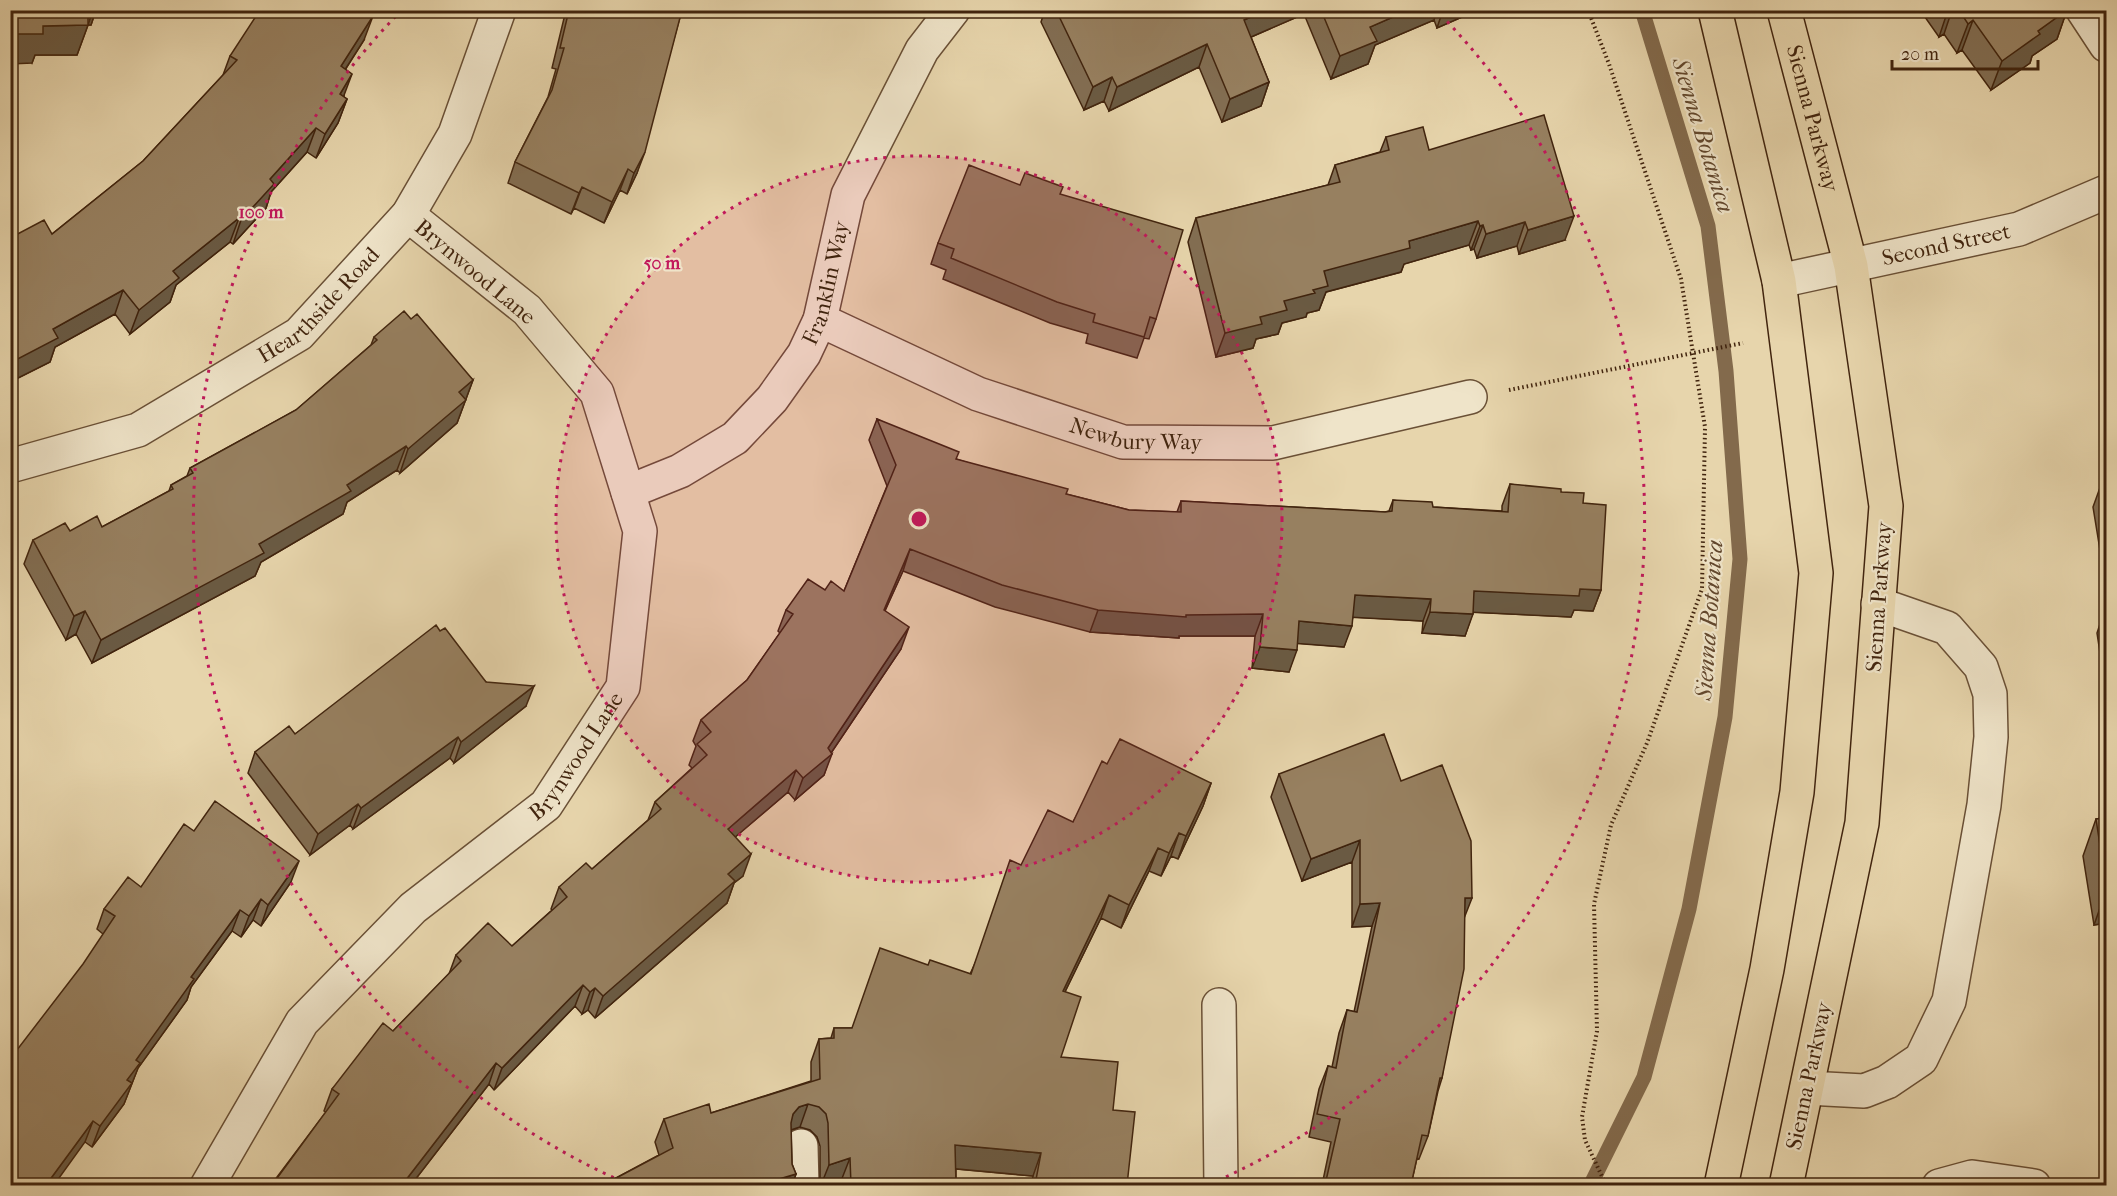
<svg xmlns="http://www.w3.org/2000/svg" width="2117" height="1196" viewBox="0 0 2117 1196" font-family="'IM FELL French Canon',serif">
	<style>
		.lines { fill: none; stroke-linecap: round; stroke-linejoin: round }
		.stream { stroke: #836a4c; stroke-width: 15 }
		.minor-casing { stroke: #6a5036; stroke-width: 36 }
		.major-casing { stroke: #41240e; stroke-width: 36 }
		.path { stroke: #41240e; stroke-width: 4; stroke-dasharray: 1.5 3; stroke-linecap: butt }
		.minor { stroke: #efe4c9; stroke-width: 33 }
		.major { stroke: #e7d5ac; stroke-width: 33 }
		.wall { fill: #826e53; stroke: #41240e; stroke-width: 1.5 }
		.shaded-wall { fill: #6a5a43; stroke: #41240e; stroke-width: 1.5 }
		.building { fill: #978060; stroke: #41240e; stroke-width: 1.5 }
		.ring { fill: none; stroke: #c2185b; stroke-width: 3; stroke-dasharray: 3 6 }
		.labels { text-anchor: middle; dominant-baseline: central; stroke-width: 4.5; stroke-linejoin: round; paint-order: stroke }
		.street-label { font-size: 22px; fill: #41240e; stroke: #efe4c9 }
		.water-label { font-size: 24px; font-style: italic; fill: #62472d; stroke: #efe4c9 }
		.centre { fill: #c2185b; stroke: #efe4c9; stroke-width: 3 }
		.ring-label { font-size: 18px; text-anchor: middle; font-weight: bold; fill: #c2185b; stroke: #efe4c9; stroke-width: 4.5; stroke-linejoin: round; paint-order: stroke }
	</style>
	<rect width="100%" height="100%" fill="#e7d5ac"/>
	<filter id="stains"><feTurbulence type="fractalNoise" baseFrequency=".00333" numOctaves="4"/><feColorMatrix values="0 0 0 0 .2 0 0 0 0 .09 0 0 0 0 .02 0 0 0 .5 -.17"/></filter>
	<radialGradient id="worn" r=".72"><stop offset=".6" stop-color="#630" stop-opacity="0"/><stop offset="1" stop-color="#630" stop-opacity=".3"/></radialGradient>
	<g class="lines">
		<path class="stream" d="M1590 1186 1644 1077 1689 909 1725 717 1740 559 1726 371 1708 226 1642 10"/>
		<g class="minor-casing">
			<g id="minor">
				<path d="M2083 10 2106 45"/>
				<path id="s1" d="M1779 281 2019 229 2106 192"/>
				<path id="s2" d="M820 320 978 394 1123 442 1273 443 1470 397"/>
				<path id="s3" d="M10 466 138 430 299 334 408 215 455 134 499 10"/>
				<path id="s4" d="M628 492 680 471 735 438 772 399 804 354 820 320 848 195 922 50 953 10"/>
				<path d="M1219 1005 1221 1186"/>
				<path d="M1807 1088 1864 1091 1887 1082 1921 1059 1949 1001 1984 805 1991 737 1990 694 1981 667 1947 628 1878 604"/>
				<path d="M801 1146 802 1186"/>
				<path id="s5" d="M207 1186 302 1022 413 908 546 805 623 687 640 531 597 393 527 310 408 215"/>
				<path d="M1939 1186 1972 1177 2034 1186"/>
			</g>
		</g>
		<g class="major-casing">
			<g id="major">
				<path d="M1715 10 1779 281 1816 573 1797 792 1767 969 1721 1186"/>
				<path id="s6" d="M1784 10 1851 266 1886 506 1862 823 1786 1186"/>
			</g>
		</g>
		<path class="path" d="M1588 10 1609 64 1681 279 1705 427 1702 589 1647 743 1611 825 1594 904 1597 1031 1582 1117 1585 1140 1606 1185
			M1509 390 1743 343"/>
		<use href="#minor" class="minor"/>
		<use href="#major" class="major"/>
	</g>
	<path class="wall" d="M10 10H96L91 25H88L77 55H35L32 63Z
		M566 10H682L637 173 627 194 620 190 604 223 574 208 571 214 508 183 515 162 548 97 556 69 552 68Z
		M1045 10H1478L1437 28 1434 20 1375 45 1368 64 1331 79 1304 14 1251 37 1269 82 1261 106 1222 122 1199 67 1109 111 1104 101 1084 110 1041 22Z
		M1920 10H2067L2057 39 2032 56 2030 63 1991 90 1962 50 1957 53 1944 34 1939 37Z
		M364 40 345 70 344 97 347 99 338 123 316 158 307 152 271 192 266 208 233 244 230 242 176 285 170 302 130 334 115 314 55 347 50 362 10 382V238L52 234 143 161 223 75 230 56Z
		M1386 137 1429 150 1565 240 1519 254 1517 246 1477 258 1474 249 1471 250 1469 245 1404 264 1401 272 1326 292 1319 310 1307 313 1306 317 1282 323 1278 334 1256 339 1253 348 1216 357 1188 242 1196 218 1328 185 1335 165 1380 152Z
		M1020 185 1060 194 1156 319 1149 339 1144 338 1137 358 1086 343 1088 334 1050 323 943 279 946 270 931 264 938 243Z
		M411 319 473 380 457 423 400 473 397 470 347 502 343 514 261 562 255 576 92 663 76 634 66 640 24 564 33 540 70 531 102 527 169 491 171 485 187 476 190 468 296 410 371 345 374 337Z
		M877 419 956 459 1066 494 1129 510 1177 512 1181 501 1385 512 1389 511 1393 500 1433 507 1502 511V506L1510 484 1561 492 1583 503 1601 590 1593 611 1574 610 1571 617 1473 612 1465 636 1422 633 1423 621 1353 617 1344 647 1297 643 1289 672 1252 668 1255 636H1179V638L1090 632 995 607 903 571 885 610 901 649 831 753 824 775 795 800 788 792 735 837 743 876 734 883 727 903 595 1018 588 1010 582 1014 575 1006 494 1090 489 1084 411 1185H271L326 1112 324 1111 332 1089 393 1031 449 974 456 955 512 946 552 910 551 909 559 887 592 869 648 820 655 802 692 768 689 765 696 746 693 741 701 720 747 680 780 633 778 631 786 610 825 590 844 591 887 486 869 440Z
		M2106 471V587L2093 507Z
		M2106 606V692L2097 633Z
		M440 631 486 682 526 706 454 763 450 758 353 829 350 825 310 855 248 773 255 752 295 734Z
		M1107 764 1211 783 1203 806 1178 859 1171 856 1161 876 1149 871 1121 928 1101 918 1065 992 1061 1057 1113 1110 1127 1185H1031L1033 1176 956 1169V1185H841V1181L827 1185H820V1146L817 1137 810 1130 800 1127 791 1130 792 1164 796 1174 792 1185H603L659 1155 655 1142 664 1119 711 1113 811 1081V1062L819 1039 831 1038 834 1028H852L928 965 970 974 1021 865 1073 822Z
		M1279 774 1401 781 1464 918 1442 1078 1438 1091 1428 1136 1419 1159 1417 1158 1411 1185H1322L1331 1142 1309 1137 1319 1089 1328 1066 1332 1067 1339 1033 1347 1010 1354 1012 1372 926 1352 927V862L1302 881 1271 797Z
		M2106 798V923L2094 925 2083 856 2096 819H2099Z
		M194 831 291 882 261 926 253 920 241 937 232 931 191 987 187 1000 138 1068 124 1104 92 1147 85 1142 103 934 97 929 104 909 141 887Z"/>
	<path class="shaded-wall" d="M93 10H96L91 25H88Z
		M1266 10H1305L1304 14 1235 44 1244 20Z
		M1409 10H1437L1434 20 1375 45 1368 64 1331 79 1340 56 1370 27Z
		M1443 10H1478L1437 28Z
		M1948 10H1952L1944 34 1939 37Z
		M2067 10 2057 39 2032 56 2030 63 1991 90 2002 61 2038 31Z
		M373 16 364 40 332 90 341 66Z
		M1973 20 1962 50 1957 53 1968 24Z
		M88 25 77 55H35L32 63 10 64V34L43 26Z
		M1207 44 1199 67 1109 111 1117 87Z
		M352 74 343 98 340 94Z
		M1112 77 1104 101 1084 110 1093 87Z
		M1269 82 1261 106 1222 122 1230 99Z
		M347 99 338 123 316 158 325 134Z
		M316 128 307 152 271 192 266 208 233 244 241 220 270 179Z
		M645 152 637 173 627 194 634 173Z
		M628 169 620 190 604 223 612 202Z
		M582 187 574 208 571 214 579 193Z
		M1574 216 1565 240 1519 254 1528 230Z
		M239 218 230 242 176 285 170 302 130 334 139 310 173 271Z
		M1478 221 1469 245 1404 264 1401 272 1326 292 1319 310 1307 313 1306 317 1282 323 1278 334 1256 339 1253 348 1216 357 1225 333 1260 317 1284 301 1324 271 1409 241Z
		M1525 222 1517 246 1477 258 1486 234Z
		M1483 225 1474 249 1471 250 1480 226Z
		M123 290 115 314 55 347 50 362 10 382V363L53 329Z
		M473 380 457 423 400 473 408 449 459 392Z
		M406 446 397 470 347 502 343 514 261 562 255 576 92 663 101 640 259 544 347 485Z
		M910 549 903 571 876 631 884 610Z
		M1580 589 1601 590 1593 611 1574 610 1571 617 1467 612 1474 591Z
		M1355 595 1431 599 1423 621 1347 617Z
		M1098 610 1263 614 1255 636H1179V638L1090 632Z
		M85 611 76 634 66 640 74 616Z
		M1430 612 1473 614 1465 636 1422 633Z
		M1299 621 1352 626 1344 647 1291 643Z
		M909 627 901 649 829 756 832 754 824 775 795 800 803 778 828 748Z
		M1260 647 1297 650 1289 672 1252 668Z
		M534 686 526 706 454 763 461 742Z
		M458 737 450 758 353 829 361 808Z
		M796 770 788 792 720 850 728 829Z
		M1211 783 1203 806 1178 859 1186 836Z
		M358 804 350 825 310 855 318 834Z
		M1179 833 1171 856 1161 876 1169 853Z
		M1360 840 1352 862 1302 881 1311 859Z
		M1158 848 1149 871 1121 928 1129 905Z
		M751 854 743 876 734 883 727 903 595 1018 603 996 728 874Z
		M299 861 291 882 261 926 268 905Z
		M2106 891V923L2094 925Z
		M1109 895 1101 918 1054 1014 1063 991Z
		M1465 898H1472L1463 921Z
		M261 899 253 920 241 937 249 916Z
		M1380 903 1372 926 1352 927 1360 904Z
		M240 910 232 931 191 987 187 1000 138 1068 124 1104 92 1147 100 1126 127 1080 136 1060 191 977Z
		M583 985 575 1006 494 1090 502 1068Z
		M595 988 588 1010 582 1014 590 992Z
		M496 1063 489 1084 411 1185H402Z
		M808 1104 800 1127 791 1130 785 1137 793 1114 799 1107Z
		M93 1121 85 1142 54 1185H46Z
		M955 1145 1041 1153 1033 1176 947 1168Z
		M850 1158 841 1181 827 1185H821L829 1165Z
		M796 1174 792 1185H759Z"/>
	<path class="building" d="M10 10H88V25L43 26V34H10Z
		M260 10H374L373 16 341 66 352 74 340 94 347 99 325 134 316 128 270 179 274 184 241 220 239 218 173 271 179 278 139 310 123 290 53 329 58 338 10 363V238L44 220 52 234 143 161 237 60 230 56Z
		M569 10H682L645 152 634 173 628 169 612 202 582 187 579 193 515 162 552 90 564 48H560Z
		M1056 10H1266L1244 20 1269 82 1230 99 1207 44 1117 87 1112 77 1093 87Z
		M1321 10H1409L1370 27 1377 41 1340 56Z
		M1959 10H2067L2038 31 2040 34 2002 61 1973 20 1968 24Z
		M1544 115 1574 216 1528 230 1525 222 1486 234 1483 225 1480 226 1478 221 1409 241 1410 248 1324 271 1328 286 1313 290 1315 293 1284 301 1287 310 1260 317 1262 324 1225 333 1196 218 1340 182 1335 165 1389 150 1386 137 1423 127 1429 150Z
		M969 165 1020 185 1025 173 1063 187 1060 194 1183 230 1156 319 1150 317 1144 337 1093 322 1095 314 1057 302 951 258 954 249 938 243Z
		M404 311 411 319 417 314 473 380 459 392 466 400 408 449 406 446 347 485 351 491 259 544 264 553 101 640 85 611 74 616 33 540 65 523 70 531 97 516 102 527 173 489 171 485 193 473 190 468 296 410 377 340 374 337Z
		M877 419 959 452 956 459 1068 489 1066 494 1129 510 1181 512V501L1385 512 1392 511 1393 500 1432 502 1433 507 1508 512 1510 484 1561 489V492L1584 493 1583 503 1606 505 1601 590 1580 589 1579 596 1474 591 1473 614 1430 612 1431 599 1355 595 1352 626 1299 621 1297 650 1260 647 1263 614 1186 615V617L1098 610 1002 585 910 549 884 610 909 627 828 748 832 754 803 778 796 770 728 829 751 854 728 874 735 881 603 996 595 988 590 992 583 985 502 1068 496 1063 402 1185H272L339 1094 332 1089 383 1023 393 1031 461 961 456 955 488 923 512 946 567 897 559 887 586 863 592 869 661 809 655 802 707 755 697 744 711 732 701 720 747 680 793 614 786 610 808 579 825 590 831 581 844 591 896 465Z
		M436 625 440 631 445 628 486 682 534 686 461 742 458 737 361 808 358 804 318 834 255 752 289 726 295 734Z
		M1384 734 1401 781 1442 765 1471 841 1472 898H1465L1464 969 1442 1078H1440L1428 1136 1422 1135 1411 1185H1325L1340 1119 1317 1114 1328 1066 1336 1068 1347 1010 1357 1012 1380 903 1360 904V840L1311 859 1279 774Z
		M1120 739 1211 783 1186 836 1179 833 1169 853 1158 848 1129 905 1109 895 1063 991 1081 997 1061 1057 1118 1062 1113 1110 1135 1112 1127 1185H1035L1041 1153 955 1145 956 1185H851L850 1158 829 1165 828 1123 826 1114 819 1107 808 1104 799 1107 793 1114 791 1123 792 1164 796 1174 759 1185H603L673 1148 664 1119 709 1104 711 1113 820 1079 819 1039 834 1038V1028H852L880 948 928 965 930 960 971 974 1010 860 1021 865 1048 810 1073 822 1102 761 1107 764Z
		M215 801 299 861 268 905 261 899 249 916 240 910 191 977 194 979 136 1060 140 1063 127 1080 132 1083 100 1126 93 1121 46 1185H10V1059L83 964 115 916 104 909 128 877 141 887 184 824 194 831Z
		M2106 818V885L2096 819Z"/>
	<circle cx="919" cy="519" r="363" fill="#c2185b" fill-opacity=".12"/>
	<g class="ring">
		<circle cx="919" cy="519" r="363"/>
		<path d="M630 1185A726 726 0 0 1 397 15M1441 15A726 726 0 0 1 1208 1185"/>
	</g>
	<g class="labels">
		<g class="street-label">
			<text stroke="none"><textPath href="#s6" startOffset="112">Sienna Parkway</textPath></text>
			<text stroke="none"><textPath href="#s1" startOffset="171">Second Street</textPath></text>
			<text transform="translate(475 272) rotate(40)">Brynwood Lane</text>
			<text stroke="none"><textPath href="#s4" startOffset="304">Franklin Way</textPath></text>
			<text stroke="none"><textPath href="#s3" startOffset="354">Hearthside Road</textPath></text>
			<text stroke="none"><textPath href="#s2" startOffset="339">Newbury Way</textPath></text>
			<text transform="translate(1879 597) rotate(-86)">Sienna Parkway</text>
			<text stroke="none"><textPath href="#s5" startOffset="574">Brynwood Lane</textPath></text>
			<text transform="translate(1809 1076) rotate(-78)">Sienna Parkway</text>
		</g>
		<g class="water-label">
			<text transform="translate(1703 135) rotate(73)">Sienna Botanica</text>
			<text transform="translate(1709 620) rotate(-86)">Sienna Botanica</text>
		</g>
	</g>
	<circle cx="919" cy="519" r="9" class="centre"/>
	<g class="ring-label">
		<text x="261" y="218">100 m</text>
		<text x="662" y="269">50 m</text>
	</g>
	<rect width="2117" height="1196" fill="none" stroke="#e7d5ac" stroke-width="36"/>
	<rect x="12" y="12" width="2093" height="1172" fill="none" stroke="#41240e" stroke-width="3"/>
	<rect x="18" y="18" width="2081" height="1160" fill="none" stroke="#41240e" stroke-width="1.5"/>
	<path d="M1892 60v9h146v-9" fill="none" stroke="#41240e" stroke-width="3"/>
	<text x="1901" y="60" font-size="18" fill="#41240e" stroke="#efe4c9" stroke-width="4.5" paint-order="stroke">20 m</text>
	<rect width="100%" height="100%" filter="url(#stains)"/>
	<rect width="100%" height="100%" fill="url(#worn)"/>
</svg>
